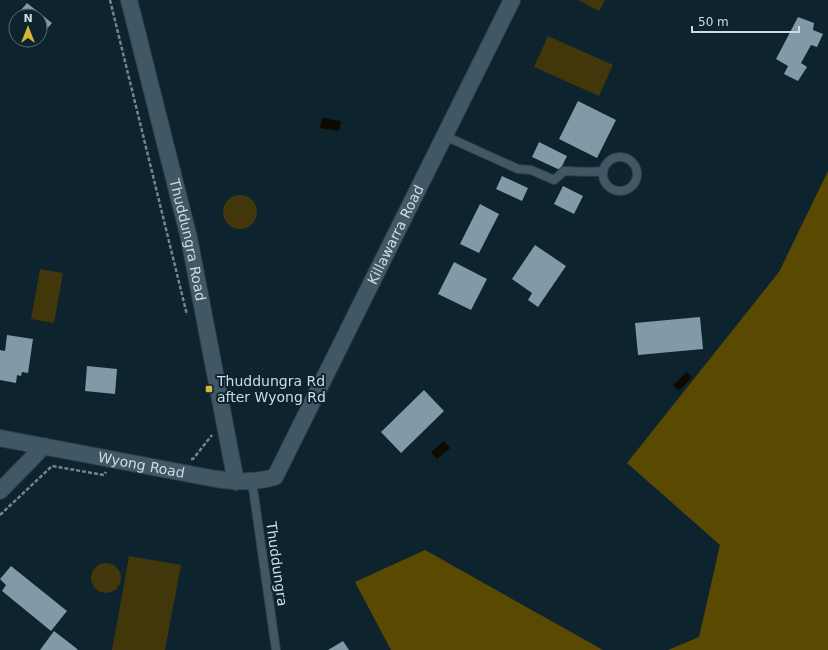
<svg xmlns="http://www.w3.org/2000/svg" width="828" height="650" viewBox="0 0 828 650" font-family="'DejaVu Sans',sans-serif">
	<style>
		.green { fill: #42370a }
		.forest { fill: #5a4a01 }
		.water { fill: #0f0a00 }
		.building { fill: #809aa8 }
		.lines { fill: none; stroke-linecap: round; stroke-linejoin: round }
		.service-casing { stroke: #313e47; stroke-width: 10 }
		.minor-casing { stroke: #313e47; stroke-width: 18 }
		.path { stroke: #73848e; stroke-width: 2.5; stroke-dasharray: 4 2; stroke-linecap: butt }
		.service { stroke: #405865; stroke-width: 8 }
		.minor { stroke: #405865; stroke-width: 16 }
		.poi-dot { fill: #d4b535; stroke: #0d232e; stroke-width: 1.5 }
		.labels { text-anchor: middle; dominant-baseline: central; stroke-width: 4; stroke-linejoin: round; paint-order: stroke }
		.street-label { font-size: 14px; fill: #cedbe3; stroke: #0d232e }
		.poi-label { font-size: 14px; fill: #cedbe3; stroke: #0d232e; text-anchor: start }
	</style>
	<rect width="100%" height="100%" fill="#0d232e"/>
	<path class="green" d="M578 0H605L599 11Z
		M548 36 613 65 599 96 534 67Z
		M223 212a17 17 0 1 1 34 0a17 17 0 1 1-34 0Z
		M40 269 63 273 54 323 31 319Z
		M129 556 181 565 165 650H112Z
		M91 578a15 15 0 1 1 30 0a15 15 0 1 1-30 0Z"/>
	<path class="forest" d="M828 171V650H668L699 637 720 545 627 463 779 272Z
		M425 550 603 650H391L355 582Z"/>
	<path class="water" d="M322 118 341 121 339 131 320 128Z
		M687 372 692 377 679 391 673 385Z
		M444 441 450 448 437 459 431 452Z"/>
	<path class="building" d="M27 3 52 23 40 37V16H16Z
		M798 17 814 23 813 30 823 34 817 47 811 45 801 63 807 67 798 81 784 74 788 66 776 59Z
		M578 101 616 120 597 158 559 139Z
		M539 142 567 156 560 170 532 157Z
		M502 176 528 188 522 201 496 189Z
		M563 186 583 196 574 214 554 204Z
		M480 204 499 214 479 253 460 244Z
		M535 245 566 266 538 307 528 300 532 293 512 279Z
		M454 262 487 279 471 310 438 294Z
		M700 317 703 349 638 355 635 323Z
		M7 335 33 339 28 373 22 372 21 376 17 375 16 383 0 380V350L5 351Z
		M87 366 117 369 115 394 85 391Z
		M424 390 444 411 401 453 381 432Z
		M11 566 67 611 51 631 2 591 6 585 0 579Z
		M54 631 76 648 78 650H40Z
		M343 641 349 650H328Z"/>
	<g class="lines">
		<g class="service-casing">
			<path id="service" d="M445 136 518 169 531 170 554 180 564 171C576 171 591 173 603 171
				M603 174a17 17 0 1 1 34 0a17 17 0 1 1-34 0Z
				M252 481 276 650"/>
		</g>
		<g class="minor-casing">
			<g id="minor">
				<path id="s1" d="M129 0 189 238 236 482"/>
				<path id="s2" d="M0 438 216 479C236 482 255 483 275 477L512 0"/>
				<path d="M0 491 44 446"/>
			</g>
		</g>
		<path class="path" d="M110 0 187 315
			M191 459H193L212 435
			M0 515 52 466 104 475 106 472"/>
		<use href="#service" class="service"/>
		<use href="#minor" class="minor"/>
	</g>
	<rect class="poi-dot" x="205" y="385" width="8" height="8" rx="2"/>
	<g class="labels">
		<g class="street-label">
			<text stroke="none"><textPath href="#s2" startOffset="550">Killawarra Road</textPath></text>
			<text stroke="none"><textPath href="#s1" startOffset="247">Thuddungra Road</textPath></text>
			<text stroke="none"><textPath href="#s2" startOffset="144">Wyong Road</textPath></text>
			<text transform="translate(277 564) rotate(82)">Thuddungra</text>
		</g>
		<g class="poi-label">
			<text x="217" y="381">Thuddungra Rd<tspan x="217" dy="16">after Wyong Rd</tspan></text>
		</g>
	</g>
	<g transform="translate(28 28)"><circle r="19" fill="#0d232e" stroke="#5a6d76"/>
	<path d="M0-3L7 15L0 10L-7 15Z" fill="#d4b535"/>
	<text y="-6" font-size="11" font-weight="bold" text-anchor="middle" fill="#cedbe3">N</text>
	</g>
	<path d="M692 26v6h107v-6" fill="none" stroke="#cedbe3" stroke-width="2"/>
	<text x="698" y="26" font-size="12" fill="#cedbe3" stroke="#0d232e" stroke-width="3" paint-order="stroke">50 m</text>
</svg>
